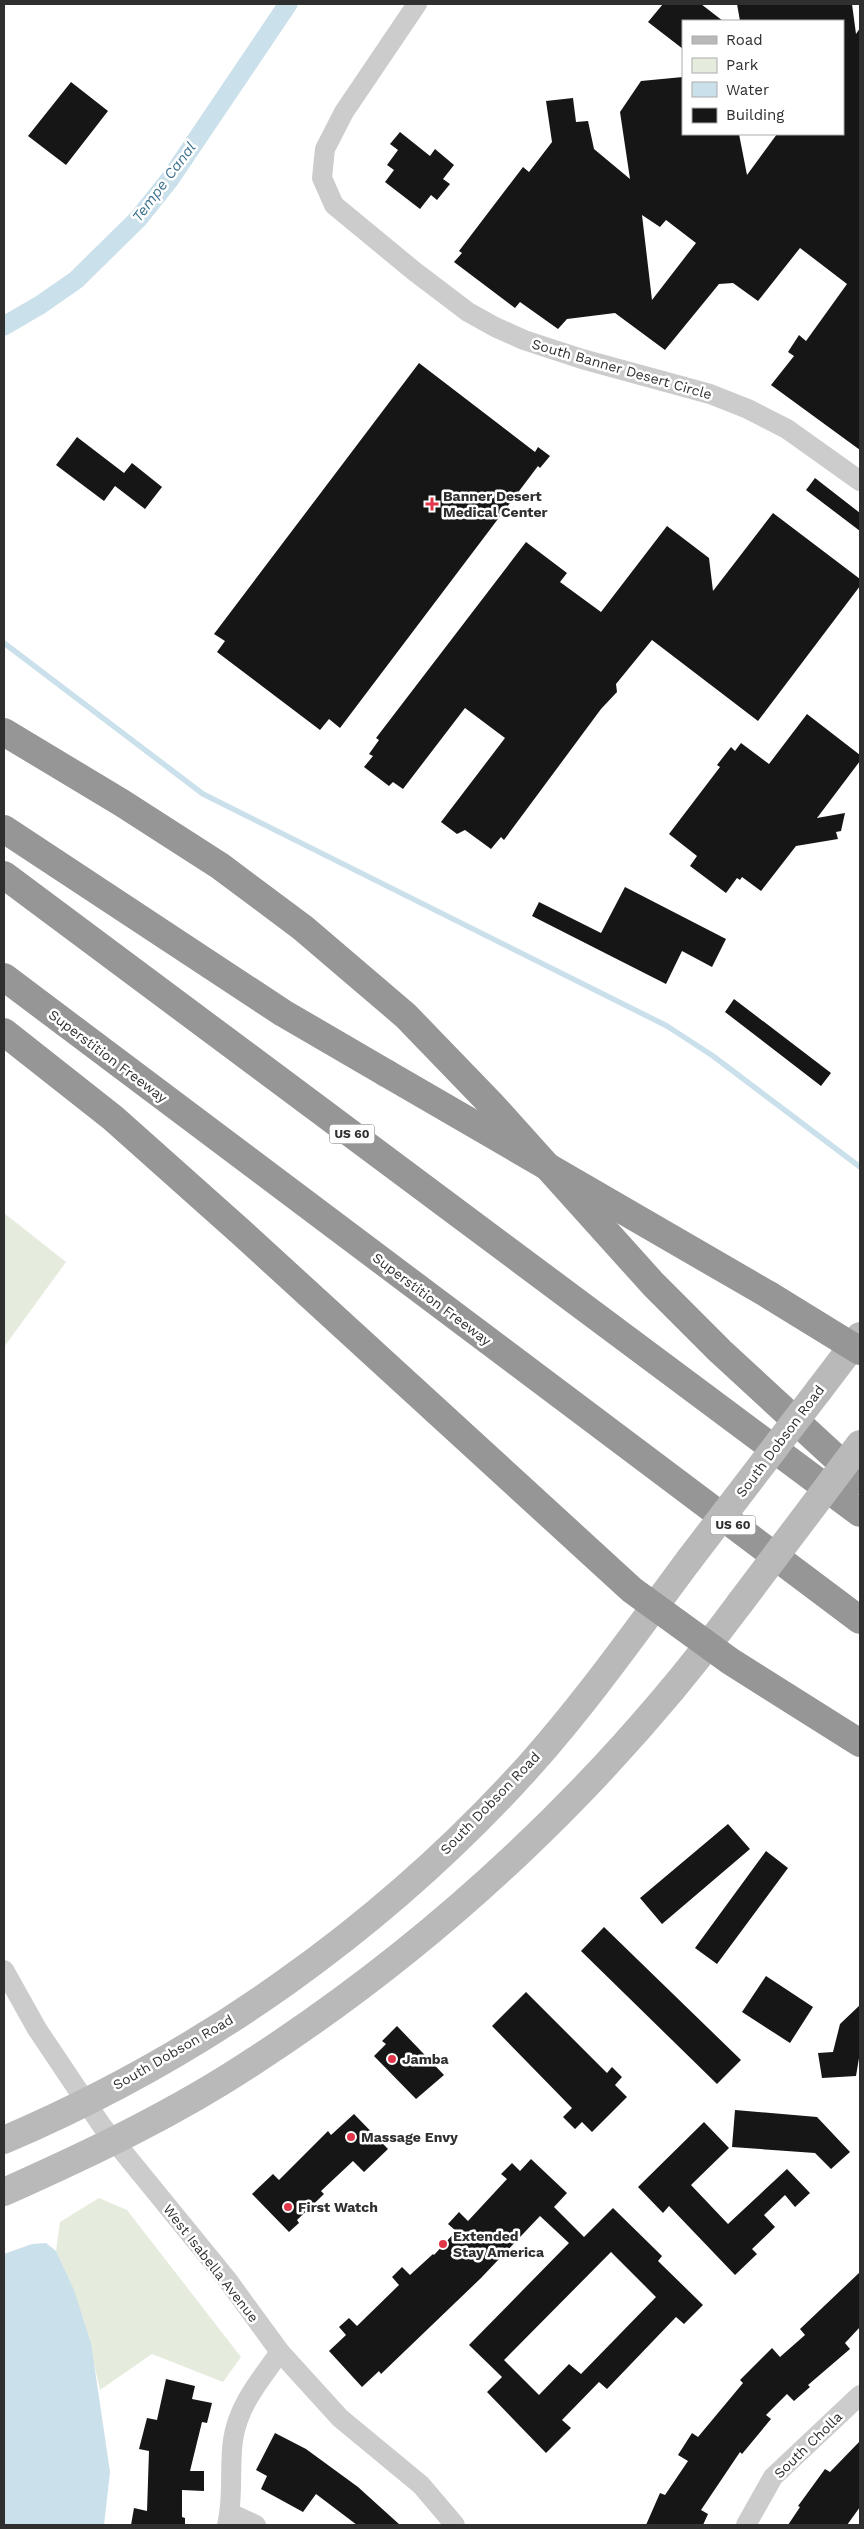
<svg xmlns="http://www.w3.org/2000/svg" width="864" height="2529" viewBox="0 0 864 2529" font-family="'Work Sans',sans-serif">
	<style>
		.green { fill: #e6ecdd }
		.water { fill: #cae0eb }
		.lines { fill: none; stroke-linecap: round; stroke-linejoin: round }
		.stream { stroke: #cae0eb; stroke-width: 5.5 }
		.canal { stroke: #cae0eb; stroke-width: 19 }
		.building { fill: #161616; fill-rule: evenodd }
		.street { stroke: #ccc; stroke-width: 20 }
		.secondary { stroke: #b9b9b9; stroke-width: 28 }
		.highway { stroke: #969696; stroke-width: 28 }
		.secondary-bridge { stroke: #b9b9b9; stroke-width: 28 }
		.highway-bridge { stroke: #969696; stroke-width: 28 }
		.poi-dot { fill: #e13649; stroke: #fff; stroke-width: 2 }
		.labels { text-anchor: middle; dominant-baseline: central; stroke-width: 5; stroke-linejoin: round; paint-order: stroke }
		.shield { fill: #fff; stroke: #6d6d6d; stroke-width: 1 }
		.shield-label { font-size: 12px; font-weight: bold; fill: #2f2f2f }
		.street-label { font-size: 14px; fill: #2f2f2f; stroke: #fff }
		.poi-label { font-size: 14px; font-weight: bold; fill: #2f2f2f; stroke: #fff; text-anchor: start }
		.water-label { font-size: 15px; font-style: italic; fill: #3f7390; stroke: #fff }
	</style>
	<rect width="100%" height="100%" fill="#fff"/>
	<path class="green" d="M4 1213 66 1262 4 1347Z
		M99 2198 127 2210 241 2357 223 2382 152 2354 100 2390 84 2321 56 2251 60 2222Z"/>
	<path class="water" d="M46 2243 56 2251 74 2290 91 2343 110 2472 104 2525H4V2254L32 2244Z"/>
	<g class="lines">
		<path class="stream" d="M4 643 203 794 667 1026 713 1056 860 1167"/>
		<path class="canal" d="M4 326 40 305 76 280 138 219 170 179 288 4"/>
	</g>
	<path class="building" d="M663 4H701L723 21H683V49L648 22Z
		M737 4H852L856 34 860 28V450L771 385 794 356 788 352 799 335 806 341 847 284 800 248 758 301 733 283 719 284 665 350 615 313 567 319 558 329 520 302 515 308 454 262 462 253 459 251 523 167 529 172 552 142 546 101 573 98 576 122 588 121 594 149 630 179 620 112 641 81 683 77V134H739L747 175 777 134H843V21H740ZM642 215 660 227 666 220 696 243 652 300Z
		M71 82 108 111 66 165 28 136Z
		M400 132 430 156 435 149 454 165 443 179 450 184 437 200 431 195 420 209 385 182 394 170 387 165 398 150 390 144Z
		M419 363 535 452 538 447 550 456 540 468 538 466 340 728 329 719 320 730 217 652 225 641 214 634Z
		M77 437 124 473 132 463 162 487 145 509 115 486 104 501 56 465Z
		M815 478 860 513V531L806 490Z
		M773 513 860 579V586L758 721 652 640 616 684 617 692 601 709 504 840 501 837 491 849 465 830 457 834 441 822 505 738 465 708 403 789 393 782 389 786 364 767 373 756 369 754 379 740 376 738 526 542 567 573 560 582 601 612 667 526 709 558 713 591Z
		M807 714 860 755V761L817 818 845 813 841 831 836 832 838 839 796 846 761 891 742 877 740 880 737 878 726 893 690 866 697 856 669 834 720 767 717 765 731 747 735 751 741 743 769 764Z
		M625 887 726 939 712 967 682 951 666 984 532 916 539 902 601 933Z
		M734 999 831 1073 821 1086 725 1012Z
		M728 1824 750 1849 662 1924 640 1898Z
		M766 1851 788 1868 717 1964 695 1948Z
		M604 1927 741 2060 717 2084 581 1951Z
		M766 1976 813 2007 790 2043 742 2012Z
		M526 1992 607 2073 612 2067 622 2077 615 2085 627 2097 592 2132 582 2122 575 2129 563 2117 572 2108 492 2026Z
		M860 2005V2052L856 2076 822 2078 818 2053 833 2052 840 2024Z
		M397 2026 444 2075 416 2099 374 2056 386 2044 382 2041Z
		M735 2110 817 2117 850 2152 831 2169 815 2153 732 2147Z
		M354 2114 388 2149 364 2172 353 2161 321 2191 324 2194 297 2220 299 2223 289 2232 252 2194 273 2174 279 2180 328 2131 331 2135Z
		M704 2122 729 2148 691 2185 728 2224 787 2169 810 2193 795 2207 785 2195 764 2215 775 2227 752 2249 757 2254 735 2275 669 2206 663 2213 638 2187Z
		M531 2159 567 2193 554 2207 584 2237 613 2208 662 2256 658 2261 703 2305 684 2324 676 2317 607 2389 599 2382 562 2420 571 2428 546 2453 487 2392 502 2377 469 2345 569 2243 540 2216 481 2278 381 2374 379 2371 362 2387 329 2351 346 2335 339 2327 349 2318 357 2326 399 2285 392 2277 402 2267 410 2275 433 2254 434 2255 456 2231 448 2224 459 2212 468 2221 507 2179 501 2174 512 2163 520 2171ZM611 2252 656 2297 581 2374 569 2364 539 2395 504 2360Z
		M860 2272V2327L845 2343 850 2349 808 2385 810 2387 794 2401 787 2394 766 2415 771 2419 742 2454 740 2452 701 2510 708 2514 703 2525H646L660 2493 665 2495 688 2461 678 2455 692 2433 698 2437 743 2383 740 2380 772 2348 780 2357 805 2335 800 2329Z
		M166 2379 195 2386 192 2399 212 2403 207 2423 202 2422 190 2471H204V2491L182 2490V2517L185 2518V2525H131L134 2508 147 2511 149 2451 139 2449 147 2418 157 2420Z
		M275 2433 306 2449 358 2487 400 2525H357L316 2494 303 2512 261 2489 267 2476 256 2470Z
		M860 2441V2507L847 2525H788L800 2507 798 2506 825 2469 830 2472Z"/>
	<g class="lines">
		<path class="street" d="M417 4 344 112 325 149 322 178 334 205 414 271 468 312 495 327 524 340 582 359 710 394 748 409 787 429 860 481
			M4 1970 37 2029 102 2126 226 2278 280 2352 340 2418 421 2485 455 2525
			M230 2513 256 2525
			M227 2525C234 2497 229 2468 233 2440 238 2405 261 2379 280 2352
			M746 2525 773 2477 860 2395"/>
		<path class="secondary" d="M819 1390 860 1336
			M4 2140C203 2055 384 1927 529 1766 587 1701 637 1630 689 1560
			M4 2192C89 2154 176 2113 254 2061 442 1939 607 1783 740 1603"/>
		<path class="highway" d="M4 732 122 803 220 866 303 928 406 1016 492 1105 653 1284 720 1351 860 1480
			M4 829 283 1013 386 1073
			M4 875 860 1513
			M4 977 860 1620
			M4 1032 113 1118 242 1233 632 1590 730 1661 860 1743
			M769 1295 860 1351"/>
		<path class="secondary-bridge" d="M689 1560 819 1390
			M740 1603 860 1444"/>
		<path class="highway-bridge" d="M386 1073 769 1295"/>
	</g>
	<g class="poi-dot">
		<path d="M429.5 496.5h5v5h5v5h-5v5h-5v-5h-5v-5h5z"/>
		<circle cx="392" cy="2059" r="5"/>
		<circle cx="351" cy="2137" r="5"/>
		<circle cx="288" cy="2207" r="5"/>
		<circle cx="443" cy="2244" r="5"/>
	</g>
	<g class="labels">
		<g class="shield">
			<rect x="329.5" y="1124.5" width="45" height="19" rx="4"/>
			<rect x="710.5" y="1515.5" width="45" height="19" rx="4"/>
		</g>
		<g class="shield-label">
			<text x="352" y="1134">US 60</text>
			<text x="733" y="1525">US 60</text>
		</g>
		<g class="street-label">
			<text transform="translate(622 369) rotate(16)">South Banner Desert Circle</text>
			<text transform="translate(108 1056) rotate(37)">Superstition Freeway</text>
			<text transform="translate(432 1299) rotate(37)">Superstition Freeway</text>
			<text transform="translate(780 1441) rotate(-53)">South Dobson Road</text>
			<text transform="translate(490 1803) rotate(-46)">South Dobson Road</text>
			<text transform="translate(173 2052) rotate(-30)">South Dobson Road</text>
			<text transform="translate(211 2263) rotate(52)">West Isabella Avenue</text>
			<text transform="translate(808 2445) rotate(-44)">South Cholla</text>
		</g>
		<g class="poi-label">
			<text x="443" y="496">Banner Desert<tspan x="443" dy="16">Medical Center</tspan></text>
			<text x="402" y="2059">Jamba</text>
			<text x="361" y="2137">Massage Envy</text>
			<text x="298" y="2207">First Watch</text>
			<text x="453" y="2236">Extended<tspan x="453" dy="16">Stay America</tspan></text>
		</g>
		<g class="water-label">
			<text transform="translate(164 182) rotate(-53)">Tempe Canal</text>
		</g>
	</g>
	<rect width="864" height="2529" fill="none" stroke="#2f2f2f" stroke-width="10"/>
	<rect x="682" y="20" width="162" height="115" fill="#ffffff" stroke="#acacac"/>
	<rect x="692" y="36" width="25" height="8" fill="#b9b9b9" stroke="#acacac"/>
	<text x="726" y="45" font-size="15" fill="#2f2f2f">Road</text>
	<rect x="692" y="58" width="25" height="15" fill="#e6ecdd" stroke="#acacac"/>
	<text x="726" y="70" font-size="15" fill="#2f2f2f">Park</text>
	<rect x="692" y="82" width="25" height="15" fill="#cae0eb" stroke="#acacac"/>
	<text x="726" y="95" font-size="15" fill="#2f2f2f">Water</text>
	<rect x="692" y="108" width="25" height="15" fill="#161616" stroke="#acacac"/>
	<text x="726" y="120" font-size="15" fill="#2f2f2f">Building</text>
</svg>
